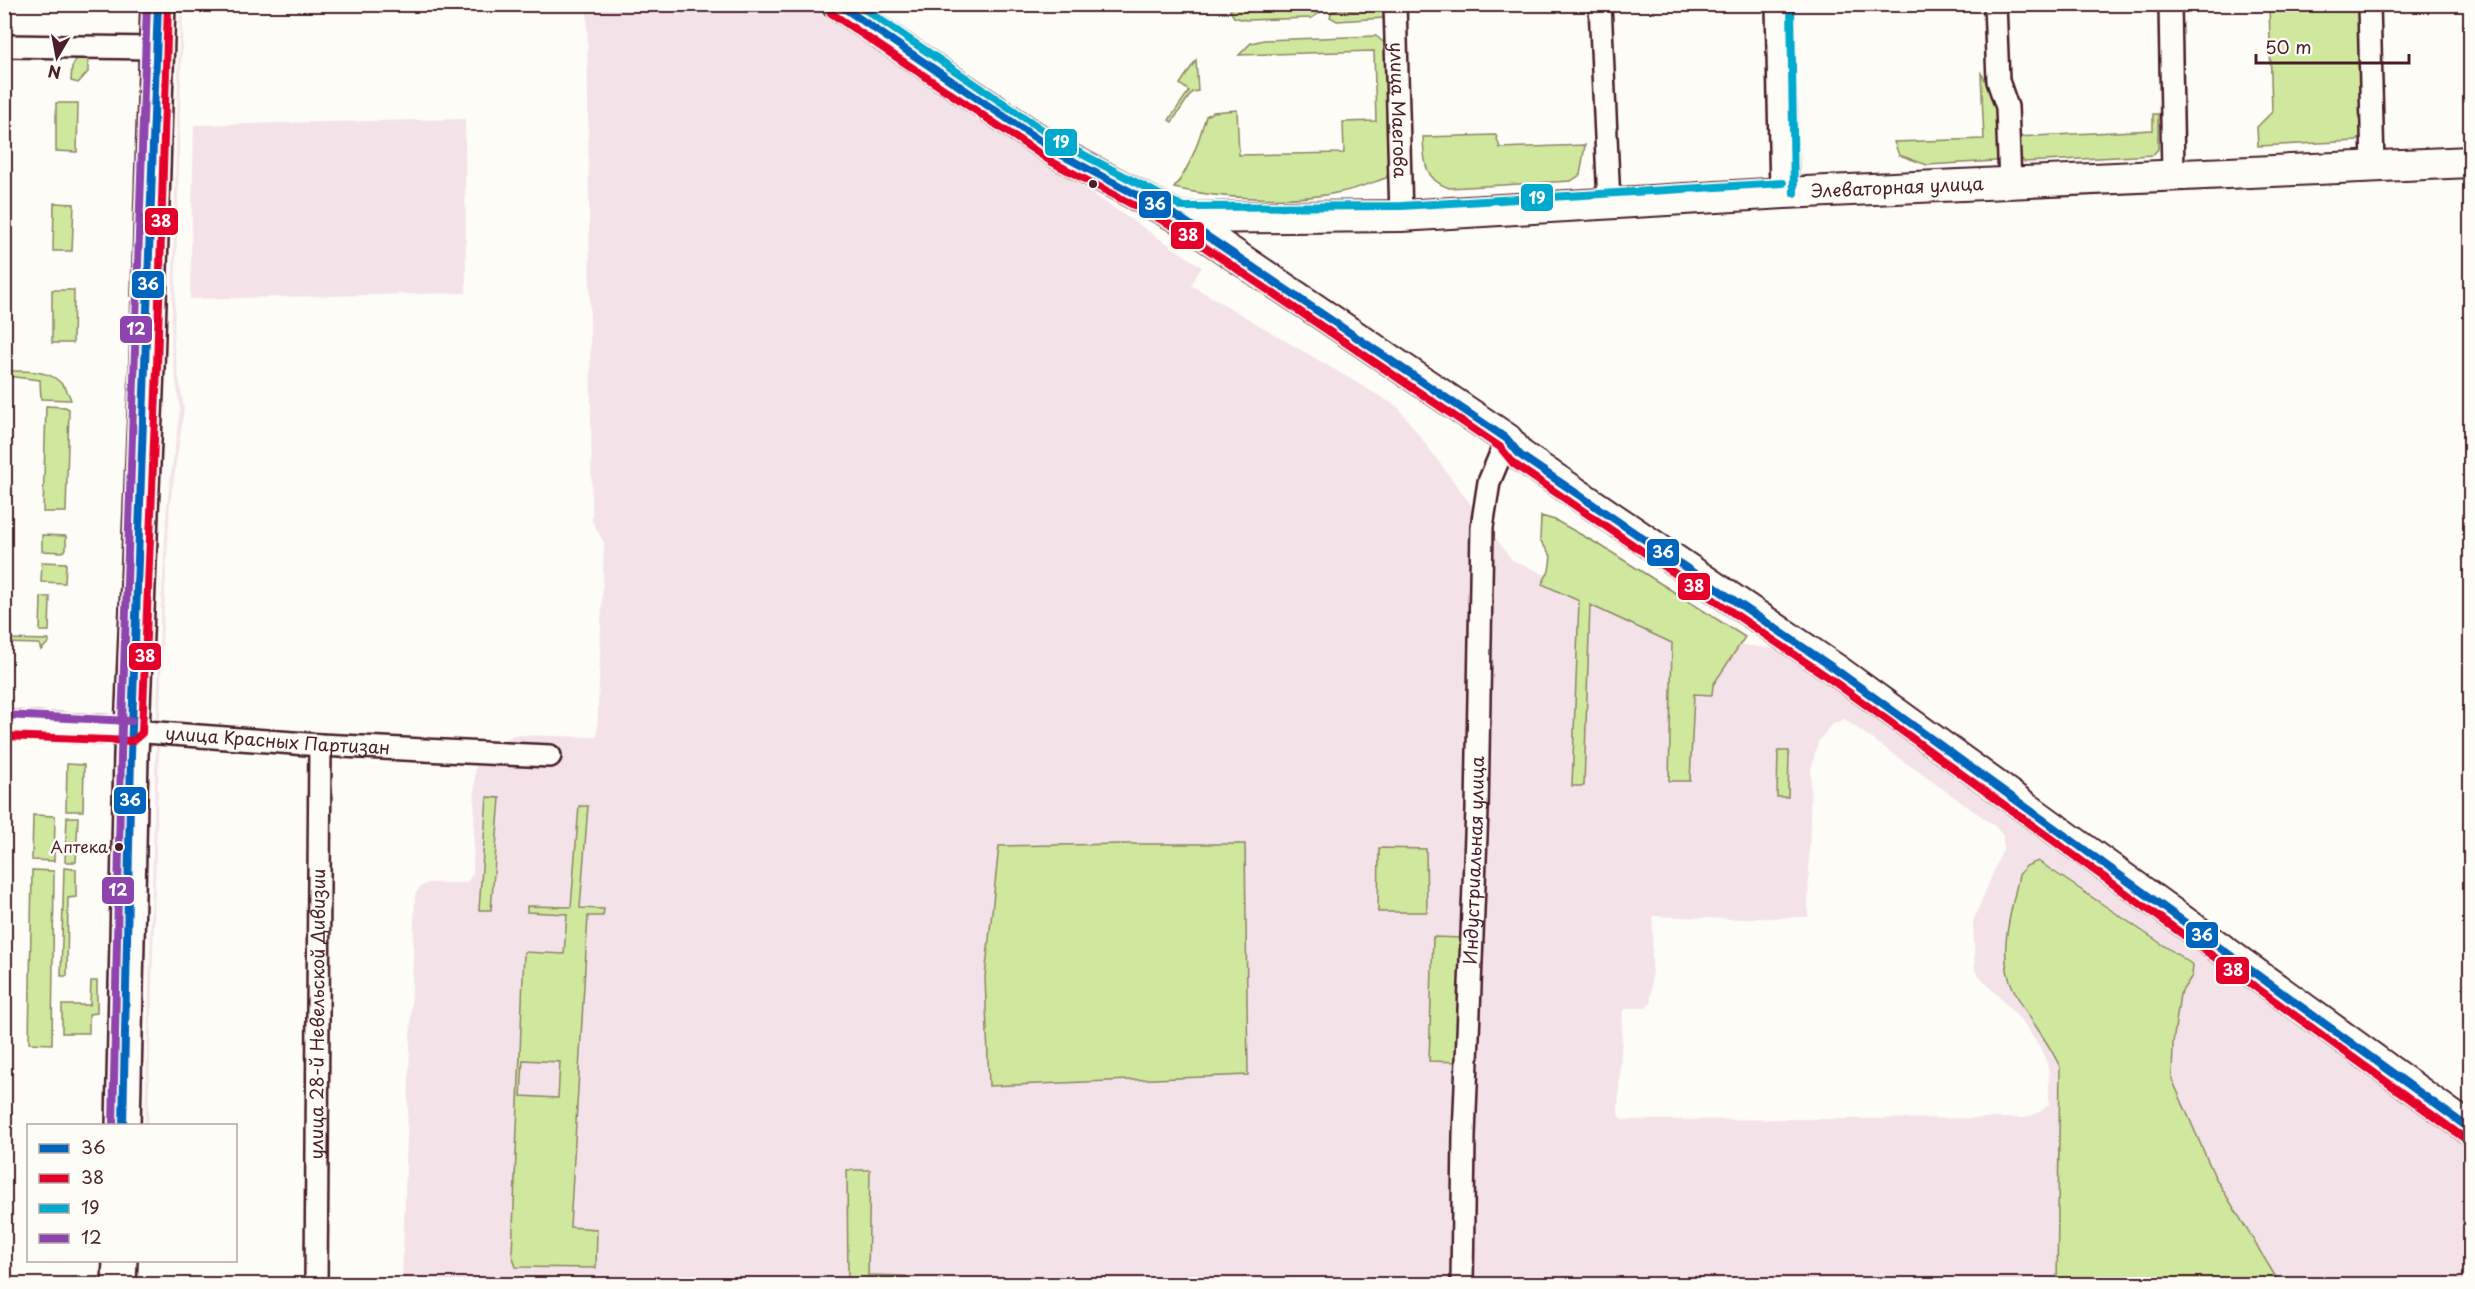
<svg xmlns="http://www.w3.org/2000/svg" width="2475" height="1289" font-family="'Playpen Sans',sans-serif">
<rect width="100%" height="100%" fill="#fdfcf7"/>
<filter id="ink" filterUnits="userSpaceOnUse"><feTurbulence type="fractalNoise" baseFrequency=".0167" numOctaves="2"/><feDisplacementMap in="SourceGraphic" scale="12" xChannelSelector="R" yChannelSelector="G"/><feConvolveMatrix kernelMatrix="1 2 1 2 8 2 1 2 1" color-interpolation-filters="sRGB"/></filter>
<g filter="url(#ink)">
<path fill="#f3e3e8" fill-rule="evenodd" d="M183 4 174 346 184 410 170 504 162 645 148 1125 145 1126 159 644 167 503 180 410 171 346 180 5Z
M587 5H811L1202 267 1191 285 1398 407 1512 560 1693 639 1786 650 2470 1144V1284H402L415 895 420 887 428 883H463L467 882 473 873 475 770 479 761 493 746 514 735 597 737 604 543 592 521ZM1844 719 1995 826 2003 836V849L1973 921 1975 971 2025 1025 2044 1054 2049 1071V1104L2040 1112 2024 1118 1623 1120 1618 1113 1623 1011 1628 1008H1646L1651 1003 1653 916 1731 919 1808 917 1811 770 1818 742 1831 725Z
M465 119 466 293 190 299 194 125Z"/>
<path fill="#cfe89e" stroke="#8c8464" stroke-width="1.5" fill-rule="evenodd" d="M1233 4 1319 5V13L1312 18 1245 20 1234 17 1230 11Z
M1369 5H1388L1384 18 1337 21 1330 17 1332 11 1367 9Z
M2269 5H2359L2361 136 2357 141 2258 146 2257 127 2272 112Z
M1376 36 1387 45 1392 164 1386 178C1371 183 1356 189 1341 192 1293 203 1221 199 1174 188 1191 166 1198 143 1206 116L1213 112 1237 110 1239 155 1344 153 1343 122 1376 121 1374 51 1239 55 1251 43 1264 40Z
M88 53V72L78 83 71 81 72 67 79 54Z
M1196 60 1198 91 1192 92 1172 122 1169 120 1189 91 1180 84Z
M1981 73C1994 93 2006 138 1996 161L1927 165 1899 155 1894 142 1984 139Z
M56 103H78L77 152 56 151Z
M2153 114H2158V149L2153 155 2024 162 2018 154 2017 137 2153 130Z
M1496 135 1500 148 1585 145 1580 175 1571 181 1449 188C1424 180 1424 161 1423 137Z
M54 203 74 204 72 251H53Z
M52 290H74L73 343H52Z
M5 371C33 371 60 368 71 400L41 399 40 380 6 376Z
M46 406 65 407 69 409 66 512H43Z
M1541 516 1555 520 1603 547 1745 637 1713 685 1712 695 1694 694 1690 781H1669L1672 643 1590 605 1584 786H1572L1579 601 1542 584 1549 571 1551 556 1540 540Z
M42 535 66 536V549L63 552 42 551Z
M42 562 66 563 65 583 41 582Z
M41 597H50L49 631H40Z
M5 639 49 640V642L41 650 39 644 5 643Z
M1778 751H1789L1788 797H1777Z
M67 764 84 765 83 811H66Z
M487 797 500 798 491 910H479Z
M579 806H588L580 908 604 909 603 916H588L570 1227 597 1229 596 1268 516 1267 512 1254 524 952 564 954 567 914 527 912V906L571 907ZM523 1060 560 1062 558 1098 521 1096Z
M33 815 55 816 54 861 32 860Z
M67 817H78L76 862H65Z
M1125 844H1245L1248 1075 989 1086 985 977 999 846Z
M1379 848 1426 849 1427 912H1378Z
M2038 861 2193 965 2192 976 2180 994 2173 1043 2172 1079 2215 1177 2280 1284H2057L2060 1067C2047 1038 2025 1015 2012 986 1997 953 2012 910 2019 875L2026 866Z
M64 868 76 869V897L68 898 67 976H61Z
M32 870 54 871 52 1044 29 1043Z
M1433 937 1463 938 1459 1062 1429 1061Z
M91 981H97V1013L89 1014V1033H62V1005H90Z
M847 1170H870L868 1275 906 1276V1284H848Z"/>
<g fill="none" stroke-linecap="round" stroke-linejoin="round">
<defs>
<g id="minor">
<path id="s1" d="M1395 4 1401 216"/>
<path d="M1600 4 1609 203"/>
<path d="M1995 4 1998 81 2007 107 2010 182"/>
<path d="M2170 4 2173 174"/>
<path d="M2369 4 2373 167"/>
<path d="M4 46 157 48"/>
<path id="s2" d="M132 731 320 745 550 756"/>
<path id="s3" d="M316 1284 320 745"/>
<path id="s4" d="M1462 1284 1464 1136 1477 810 1482 527 1489 482 1507 439"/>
</g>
<path id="tertiary" d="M1780 4 1784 193
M4 725 132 731"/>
<g id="secondary">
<path d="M837 4 1058 153 1180 218 1507 439 1520 455 1835 669 2470 1129"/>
<path id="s5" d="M1180 218 1401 216 1784 193 2470 162"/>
</g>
<path id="primary" d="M123 1126 131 755 147 368 158 4
M119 1284 120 1260"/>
</defs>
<use href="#minor" stroke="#4a1f2b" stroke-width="26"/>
<use href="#tertiary" stroke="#4a1f2b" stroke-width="32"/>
<use href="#secondary" stroke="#4a1f2b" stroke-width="34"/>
<use href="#primary" stroke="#4a1f2b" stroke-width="38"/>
<use href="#minor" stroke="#fdfcf7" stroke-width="21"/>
<use href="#tertiary" stroke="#fdfcf7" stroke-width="27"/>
<use href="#secondary" stroke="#fdfcf7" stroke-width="30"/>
<use href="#primary" stroke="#fdfcf7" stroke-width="33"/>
<defs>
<path id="bus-1" d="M838 4 1058 153 1180 218 1507 439 1520 455 1835 669 2470 1129
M123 1126 131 755 158 4"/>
<path id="bus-2" d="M831 13 1052 162 1175 227 1500 447 1514 464 1829 678 2464 1138
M4 736 133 741 142 733 157 368 168 4"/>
<path id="bus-3" d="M857 4 1063 144 1183 207 1401 206 1783 183
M1791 4 1794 193"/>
<path id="bus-4" d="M4 715 132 721
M113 1126 121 755 147 4"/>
</defs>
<use href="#bus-1" stroke="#fdfcf7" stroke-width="12"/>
<use href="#bus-2" stroke="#fdfcf7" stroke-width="12"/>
<use href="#bus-3" stroke="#fdfcf7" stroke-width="12"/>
<use href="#bus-4" stroke="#fdfcf7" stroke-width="12"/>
<use href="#bus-1" stroke="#0065bd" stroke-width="8"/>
<use href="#bus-2" stroke="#e4002b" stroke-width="8"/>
<use href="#bus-3" stroke="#00a9ce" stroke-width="8"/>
<use href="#bus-4" stroke="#8e44ad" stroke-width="8"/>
</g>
</g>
<g fill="#4a1f2b" stroke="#fdfcf7" stroke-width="2">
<circle cx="1093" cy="184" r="5"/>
<circle cx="119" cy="847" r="5"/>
</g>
<g text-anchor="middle" stroke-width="5" stroke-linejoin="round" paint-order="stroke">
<g font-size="16" fill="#4a1f2b" stroke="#fdfcf7" text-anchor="end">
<text x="108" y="853">Аптека</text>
</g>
<g font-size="18" fill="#4a1f2b" stroke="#fdfcf7">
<text dy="6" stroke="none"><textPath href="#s1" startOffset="106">улица Маегова</textPath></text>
<text dy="6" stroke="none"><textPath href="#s5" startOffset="718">Элеваторная улица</textPath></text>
<text dy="6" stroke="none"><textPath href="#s2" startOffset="146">улица Красных Партизан</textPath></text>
<text dy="6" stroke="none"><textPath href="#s4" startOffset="424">Индустриальная улица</textPath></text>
<text dy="6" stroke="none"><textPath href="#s3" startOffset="270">улица 28-й Невельской Дивизии</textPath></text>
</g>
</g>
<g stroke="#fdfcf7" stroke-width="2">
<rect x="1044" y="128" width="34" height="29" rx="6" fill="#00a9ce"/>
<rect x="1520" y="183" width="34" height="29" rx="6" fill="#00a9ce"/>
<rect x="1138" y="190" width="34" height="29" rx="6" fill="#0065bd"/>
<rect x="144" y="207" width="35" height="29" rx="6" fill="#e4002b"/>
<rect x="1170" y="221" width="35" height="29" rx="6" fill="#e4002b"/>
<rect x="131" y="270" width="34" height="29" rx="6" fill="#0065bd"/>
<rect x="119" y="315" width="34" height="29" rx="6" fill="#8e44ad"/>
<rect x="1646" y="538" width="34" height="29" rx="6" fill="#0065bd"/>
<rect x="1677" y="572" width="34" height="29" rx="6" fill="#e4002b"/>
<rect x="128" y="642" width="34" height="29" rx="6" fill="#e4002b"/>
<rect x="113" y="786" width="34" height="29" rx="6" fill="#0065bd"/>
<rect x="101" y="876" width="34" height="29" rx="6" fill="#8e44ad"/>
<rect x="2185" y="921" width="34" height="28" rx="6" fill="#0065bd"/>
<rect x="2215" y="956" width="35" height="29" rx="6" fill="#e4002b"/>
</g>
<g font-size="16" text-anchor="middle" font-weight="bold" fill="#fff">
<text x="1061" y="148">19</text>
<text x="1537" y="204">19</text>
<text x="1155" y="210">36</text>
<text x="161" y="227">38</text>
<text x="1188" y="241">38</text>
<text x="148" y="290">36</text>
<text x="136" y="335">12</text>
<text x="1663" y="558">36</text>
<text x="1694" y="592">38</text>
<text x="145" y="662">38</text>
<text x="130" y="806">36</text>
<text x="118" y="896">12</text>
<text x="2202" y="941">36</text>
<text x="2233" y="976">38</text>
</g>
<rect width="2475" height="1289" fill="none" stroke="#fdfcf7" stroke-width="24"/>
<rect x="12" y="12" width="2451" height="1265" fill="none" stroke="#4a1f2b" stroke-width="2" filter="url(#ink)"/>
<rect x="27" y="1124" width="210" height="138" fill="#fdfcf7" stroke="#b5a4a5" stroke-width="1.5"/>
<rect x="39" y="1144" width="30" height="9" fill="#0065bd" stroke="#b5a4a5" stroke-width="1.5"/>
<text x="81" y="1154" font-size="18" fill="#4a1f2b">36</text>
<rect x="39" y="1174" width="30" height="9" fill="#e4002b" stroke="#b5a4a5" stroke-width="1.5"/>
<text x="81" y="1184" font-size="18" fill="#4a1f2b">38</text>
<rect x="39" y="1204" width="30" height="9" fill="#00a9ce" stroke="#b5a4a5" stroke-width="1.5"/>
<text x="81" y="1214" font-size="18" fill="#4a1f2b">19</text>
<rect x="39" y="1234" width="30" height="9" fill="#8e44ad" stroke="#b5a4a5" stroke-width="1.5"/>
<text x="81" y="1244" font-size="18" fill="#4a1f2b">12</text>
<g transform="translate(57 57) rotate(190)" stroke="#fdfcf7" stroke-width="4.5" paint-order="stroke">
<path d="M0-4.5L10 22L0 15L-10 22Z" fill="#4a1f2b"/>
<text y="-9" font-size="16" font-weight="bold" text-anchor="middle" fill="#4a1f2b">N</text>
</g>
<path d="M2256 54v9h153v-9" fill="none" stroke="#4a1f2b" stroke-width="3"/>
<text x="2265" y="54" font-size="18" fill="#4a1f2b" stroke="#fdfcf7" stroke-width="4.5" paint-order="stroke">50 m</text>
</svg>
